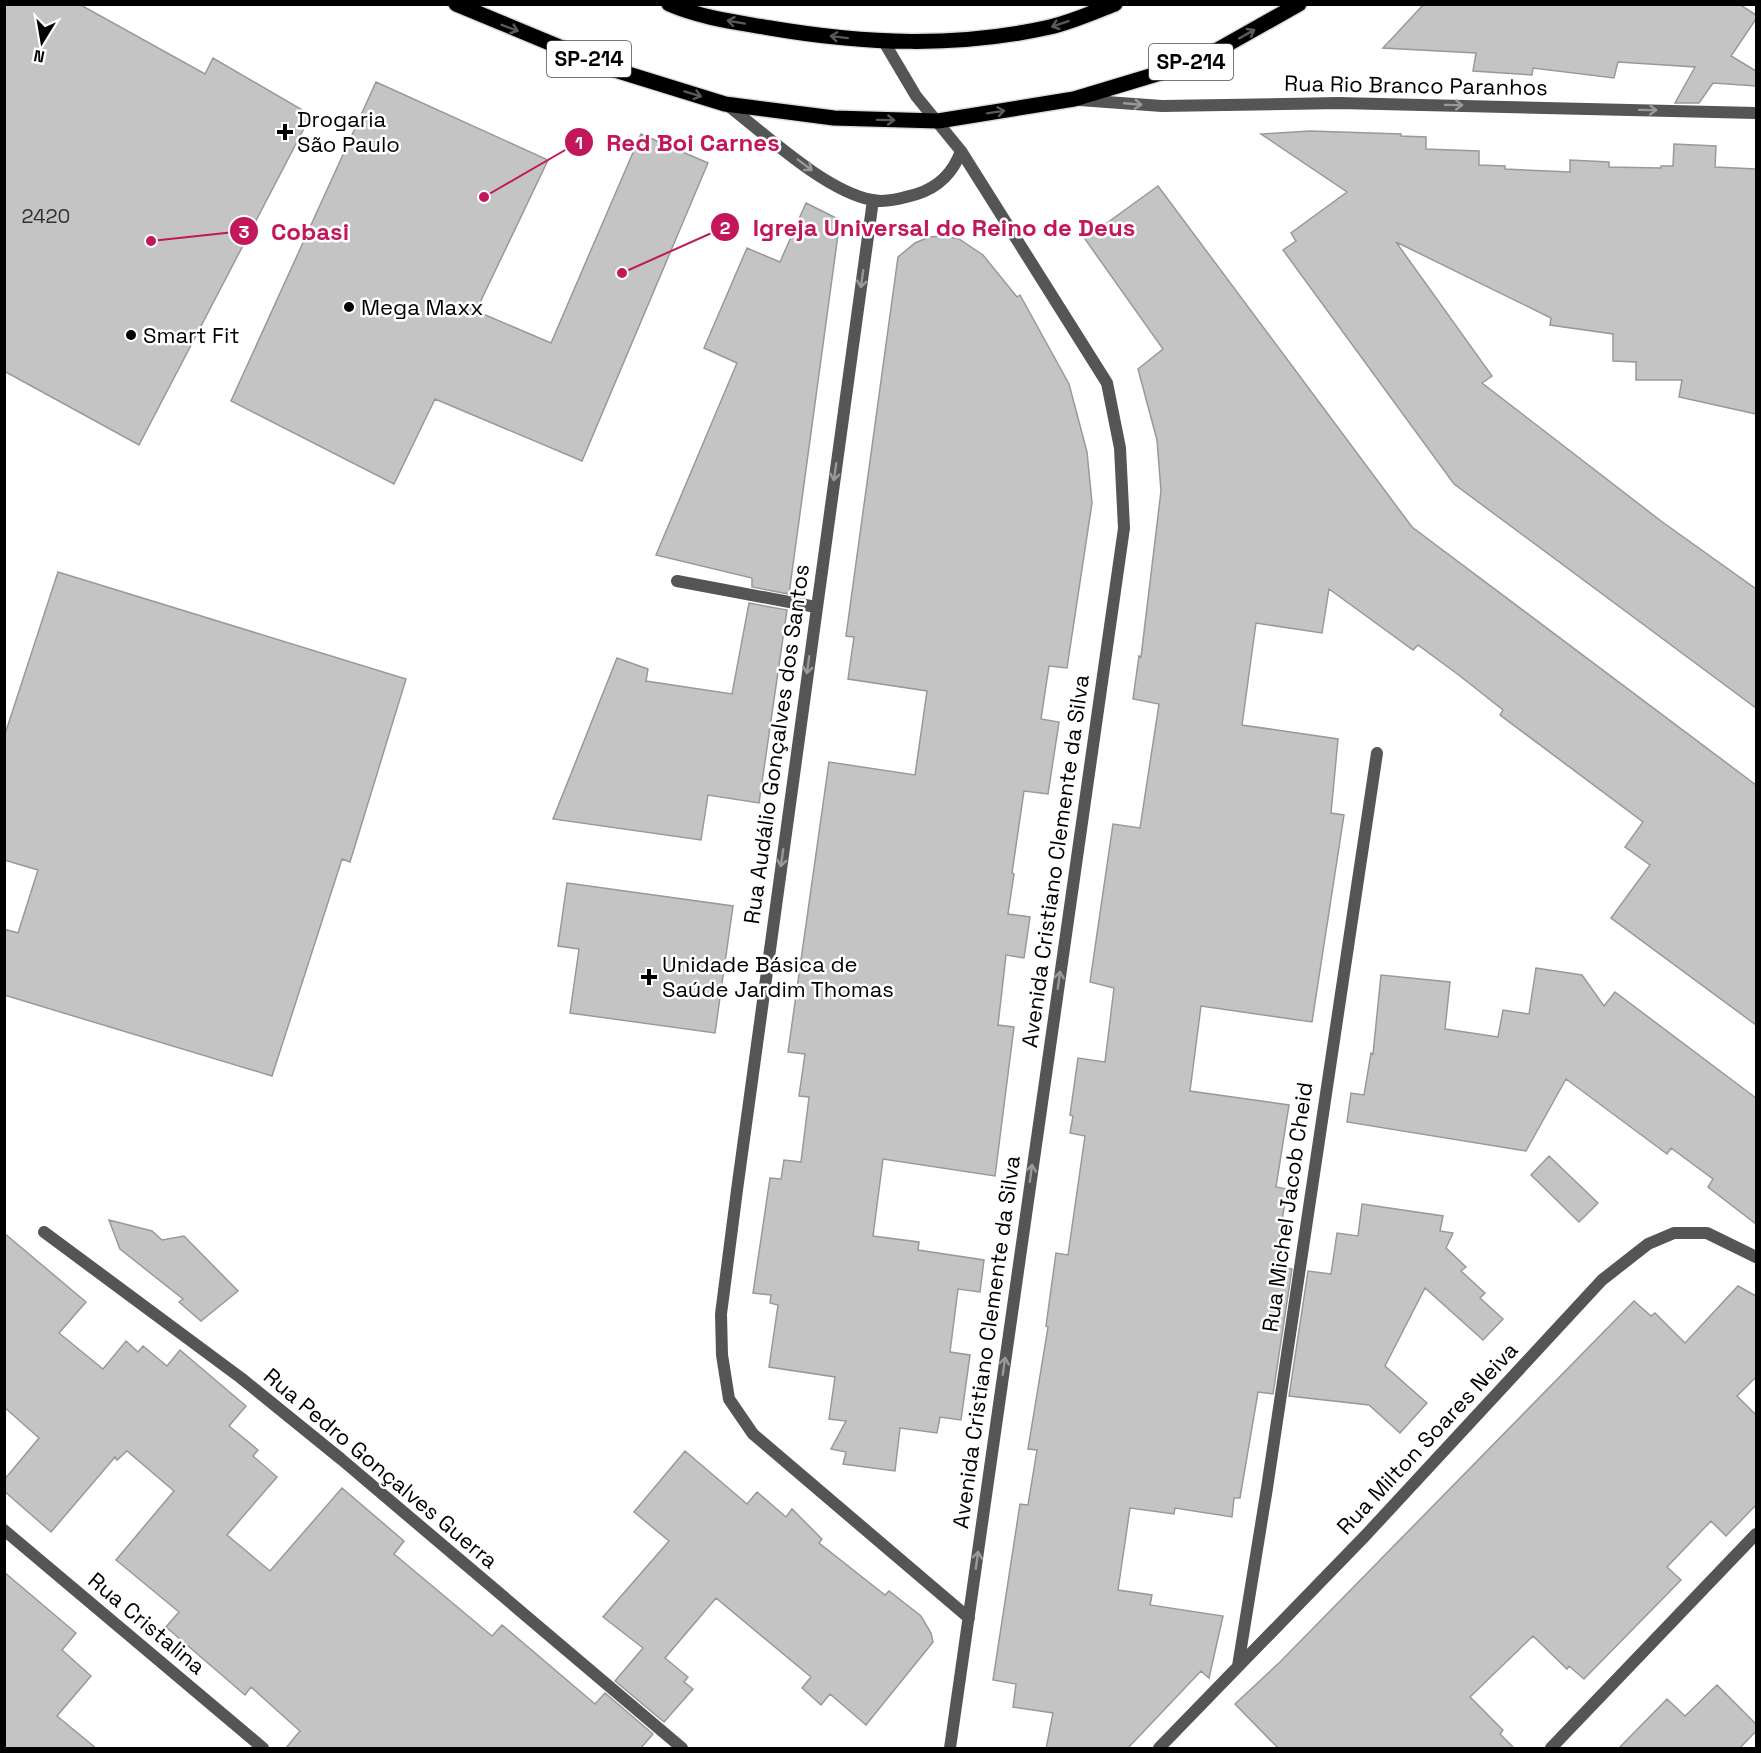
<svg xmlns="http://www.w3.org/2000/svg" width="1761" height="1753" font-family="'Space Grotesk',sans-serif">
<rect width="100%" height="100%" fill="#fff"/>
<path fill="#c4c4c4" stroke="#999" stroke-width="1.5" d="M4 4H79L205 74 213 58 311 115 139 445 4 371Z
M1424 4H1739L1756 15V19L1731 56 1756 71V86L1713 83 1699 103H1675L1695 67 1618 62 1614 78 1533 68 1532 75 1473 71 1476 53 1383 48Z
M376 82 548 160 476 311 551 343 641 134 708 163 582 461 435 399 394 484 231 401Z
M1310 131 1401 134V136L1426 137V149L1479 151V165L1505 166V169L1570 172V160L1609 162V167L1661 168V166H1673L1674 144 1716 146 1715 167 1756 169V414L1679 397 1682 380H1636V362L1613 361V334L1550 325 1551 318 1396 242 1492 376 1482 383 1661 521 1756 589V708L1454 484 1283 250 1296 241 1291 233 1347 192 1261 134Z
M1158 186 1412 527 1756 785V1025L1611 918 1650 865 1625 847 1643 822 1500 715 1503 710 1460 676 1418 645 1413 650 1329 589 1322 633 1256 623 1242 725 1338 739 1331 813 1344 815 1312 1022 1201 1006 1190 1091 1289 1105 1276 1187 1287 1189 1275 1266 1292 1269 1273 1394 1258 1392 1240 1498H1234L1232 1517 1175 1508 1174 1514 1130 1508 1118 1590 1152 1595 1150 1605 1223 1616 1209 1678 1201 1671 1127 1749H1046L1053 1713 1013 1707 1016 1684 993 1680 1020 1504 1028 1505 1037 1450 1028 1449 1048 1327 1046 1326 1056 1253 1068 1255 1085 1136 1070 1133 1073 1116 1070 1115 1078 1058 1105 1062 1114 988 1090 982 1113 824 1140 828 1159 704 1133 699 1139 656 1141 657 1161 491 1157 440 1138 369 1163 349 1085 239Z
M806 203 840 220 789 594 752 587V578L656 555 737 363 704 348 747 248 780 262Z
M945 236 959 239 983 255 1017 297 1020 295 1069 384 1087 452 1092 503 1067 668 1049 666 1041 719 1059 722 1048 794 1024 791 1012 873 1014 874 1008 914 1030 917 1024 958 1006 955 998 1025 1014 1027 995 1176 883 1159 873 1236 919 1242 918 1250 984 1260 980 1292 958 1289 950 1352 970 1355 961 1420 940 1417 937 1433 900 1428 895 1471 843 1464 846 1452 831 1449 846 1421 829 1419 835 1377 769 1367 778 1305 770 1303 771 1295 753 1293 770 1178 781 1179 784 1160 801 1162 809 1097 799 1096 805 1054 788 1052 829 762 915 775 927 691 848 679 854 637 846 636 898 257 915 243 929 237Z
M58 572 406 679 350 862 342 859 272 1076 4 995V929L18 933 38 870 4 860V737Z
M749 603 787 610 759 803 708 795 701 840 553 819 617 658 648 669 646 681 732 694Z
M567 883 733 906 715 1033 570 1013 579 949 558 946Z
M1536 968 1582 975 1604 1006 1615 992 1756 1098V1224L1708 1187 1713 1179 1671 1148 1667 1154 1566 1079 1526 1151 1347 1122 1351 1093 1364 1095 1371 1053 1373 1054 1381 975 1450 982 1445 1029 1498 1037 1503 1010 1529 1014Z
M1549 1156 1598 1203 1579 1222 1531 1175Z
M1362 1204 1443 1216 1440 1231 1453 1233 1446 1248 1466 1267 1461 1271 1485 1293 1480 1298 1503 1319 1483 1340 1425 1288 1385 1366 1427 1403 1400 1433 1369 1405 1289 1396 1308 1271 1331 1274 1337 1233 1358 1236Z
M109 1220 152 1231 162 1240 184 1236 238 1291 201 1321 179 1302 183 1299 120 1249Z
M4 1233 86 1302 59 1333 103 1369 126 1341 138 1352 143 1346 167 1366 180 1350 246 1406 229 1426 258 1450 253 1456 277 1477 227 1535 270 1571 342 1488 404 1541 394 1554 492 1636 502 1625 595 1704 605 1693 653 1734 640 1749H285L300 1731 251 1687 245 1695 166 1627 179 1612 116 1560 174 1491 127 1451 117 1460 115 1457 51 1532 4 1491V1480L39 1438 4 1407Z
M1738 1286 1756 1296V1377L1737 1396 1756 1415V1505L1726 1536 1711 1521 1667 1567 1681 1580 1584 1679 1569 1666 1567 1669 1533 1636 1470 1697 1503 1730 1500 1734 1515 1749H1279L1235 1704 1280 1662 1634 1301 1651 1316 1655 1313 1685 1343Z
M685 1451 747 1504 757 1492 786 1517 792 1509 822 1539 819 1543 885 1595 889 1591 921 1616 931 1633 933 1642 866 1725 830 1694 821 1705 802 1688 811 1677 716 1598 665 1658 688 1677 684 1682 693 1689 664 1722 615 1681 643 1648 603 1617 669 1541 634 1512Z
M4 1572 76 1633 62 1650 91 1676 57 1716 97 1749H4Z
M1717 1685 1756 1724V1731L1739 1749H1618L1667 1699 1685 1716Z"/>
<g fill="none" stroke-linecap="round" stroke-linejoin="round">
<defs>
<path id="primary" d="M456 4 615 70 725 104 834 118 938 121 1074 99 1167 71 1212 53 1299 4
M669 4C701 18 736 22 770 28 864 44 957 48 1050 27 1072 22 1094 12 1115 4"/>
</defs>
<use href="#primary" stroke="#dbdbdb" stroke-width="18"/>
<path stroke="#555" stroke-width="12" d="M884 42 916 96 961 151 1107 383 1120 448 1124 528 950 1748
M726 104C765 134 825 191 872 200 886 203 903 198 917 194 939 187 953 173 961 151
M873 200 737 1190 721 1314 722 1355 729 1399 753 1434 969 1618
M677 581 816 607
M44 1232 241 1378 341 1459 682 1748
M4 1530 263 1748
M1238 1666 1267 1488 1377 753
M1159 1748 1365 1536 1602 1280 1648 1244 1674 1233H1707L1756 1257
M1551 1748 1756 1534"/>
<path stroke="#555" stroke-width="12" d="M1079 100 1162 106 1339 103 1756 113"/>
<use href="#primary" stroke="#000" stroke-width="15"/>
</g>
<defs><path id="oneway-shaft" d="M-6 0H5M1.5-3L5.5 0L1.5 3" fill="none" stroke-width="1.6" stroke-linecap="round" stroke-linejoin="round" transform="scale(1.5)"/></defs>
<g stroke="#595959">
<use href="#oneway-shaft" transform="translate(736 22) rotate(-170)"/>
<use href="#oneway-shaft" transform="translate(1060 24) rotate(161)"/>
<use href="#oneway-shaft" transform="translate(510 28) rotate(21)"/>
<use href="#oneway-shaft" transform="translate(1247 34) rotate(-29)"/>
<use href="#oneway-shaft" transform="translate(839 37) rotate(-173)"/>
<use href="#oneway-shaft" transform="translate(693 94) rotate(17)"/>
<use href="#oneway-shaft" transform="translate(996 112) rotate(-9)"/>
<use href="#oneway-shaft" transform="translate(886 120) rotate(1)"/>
</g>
<g stroke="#999">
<use href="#oneway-shaft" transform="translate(1133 104) rotate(5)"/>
<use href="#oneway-shaft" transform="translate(1454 105) rotate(1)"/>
<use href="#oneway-shaft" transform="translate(1648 110) rotate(1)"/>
<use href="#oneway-shaft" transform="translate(805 165) rotate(37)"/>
<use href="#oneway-shaft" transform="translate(862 279) rotate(98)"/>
<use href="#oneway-shaft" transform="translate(835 472) rotate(98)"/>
<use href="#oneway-shaft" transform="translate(808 665) rotate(98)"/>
<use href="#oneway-shaft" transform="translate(782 858) rotate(98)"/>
<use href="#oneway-shaft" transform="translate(1059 980) rotate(-82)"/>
<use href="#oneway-shaft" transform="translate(1031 1173) rotate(-82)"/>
<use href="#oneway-shaft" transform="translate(1004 1366) rotate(-82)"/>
<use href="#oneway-shaft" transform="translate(977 1560) rotate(-82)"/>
</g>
<g fill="#000" stroke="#fff" stroke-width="2">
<path d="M282 123h6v6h6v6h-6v6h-6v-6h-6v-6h6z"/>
<circle cx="349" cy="307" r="6"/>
<circle cx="131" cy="335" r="6"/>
<path d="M646 968h6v6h6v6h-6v6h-6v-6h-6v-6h6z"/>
</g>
<g text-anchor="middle" stroke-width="5" stroke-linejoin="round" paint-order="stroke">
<g font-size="20" fill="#313131">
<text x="46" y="223">2420</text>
</g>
<g fill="#fff" stroke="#4c4c4c" stroke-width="1.5">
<rect x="547" y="41" width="84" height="36" rx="4.5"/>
<rect x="1149" y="44" width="84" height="36" rx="4.5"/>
</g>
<g font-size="21" font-weight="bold" fill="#000">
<text x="589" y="66">SP-214</text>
<text x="1191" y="69">SP-214</text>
</g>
<g font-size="22" fill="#000" stroke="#fff">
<text transform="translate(1416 85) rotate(1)" y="8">Rua Rio Branco Paranhos</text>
<text transform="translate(776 744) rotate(-82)" y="8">Rua Audálio Gonçalves dos Santos</text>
<text transform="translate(1055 861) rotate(-82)" y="8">Avenida Cristiano Clemente da Silva</text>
<text transform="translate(1287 1207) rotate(-82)" y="8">Rua Michel Jacob Cheid</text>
<text transform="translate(986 1342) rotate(-82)" y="8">Avenida Cristiano Clemente da Silva</text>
<text transform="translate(1427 1438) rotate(-47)" y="8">Rua Milton Soares Neiva</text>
<text transform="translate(381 1468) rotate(40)" y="8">Rua Pedro Gonçalves Guerra</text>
<text transform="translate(147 1623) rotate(40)" y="8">Rua Cristalina</text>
</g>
<g font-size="22" fill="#000" stroke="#fff" text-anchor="start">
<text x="297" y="127">Drogaria<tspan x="297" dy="25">São Paulo</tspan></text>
<text x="361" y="315">Mega Maxx</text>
<text x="143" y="343">Smart Fit</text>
<text x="662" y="972">Unidade Básica de<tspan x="662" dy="25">Saúde Jardim Thomas</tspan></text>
</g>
</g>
<path fill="none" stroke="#c2185b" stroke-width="2" d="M484 197L579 142M622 273L725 227M151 241L244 231"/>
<g fill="#c2185b" stroke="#fff" stroke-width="2">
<circle cx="484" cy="197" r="6"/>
<circle cx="622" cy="273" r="6"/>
<circle cx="151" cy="241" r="6"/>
<circle cx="579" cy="142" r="15"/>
<circle cx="725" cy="227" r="15"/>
<circle cx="244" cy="231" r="15"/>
</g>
<g font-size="18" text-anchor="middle" font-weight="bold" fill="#fff">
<text x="579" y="149">1</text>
<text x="725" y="234">2</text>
<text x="244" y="238">3</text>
</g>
<g font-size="24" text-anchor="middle" font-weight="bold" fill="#c2185b" stroke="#fff" stroke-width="5" stroke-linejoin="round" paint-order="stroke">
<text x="693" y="151">Red Boi Carnes</text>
<text x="944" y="236">Igreja Universal do Reino de Deus</text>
<text x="310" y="240">Cobasi</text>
</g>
<rect width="1761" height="1753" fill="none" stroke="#000000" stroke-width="12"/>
<g transform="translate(42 42) rotate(191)" stroke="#ffffff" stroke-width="4.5" paint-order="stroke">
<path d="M0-4.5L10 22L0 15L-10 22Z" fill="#000000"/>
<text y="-9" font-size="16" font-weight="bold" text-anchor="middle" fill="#000000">N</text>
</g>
</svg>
